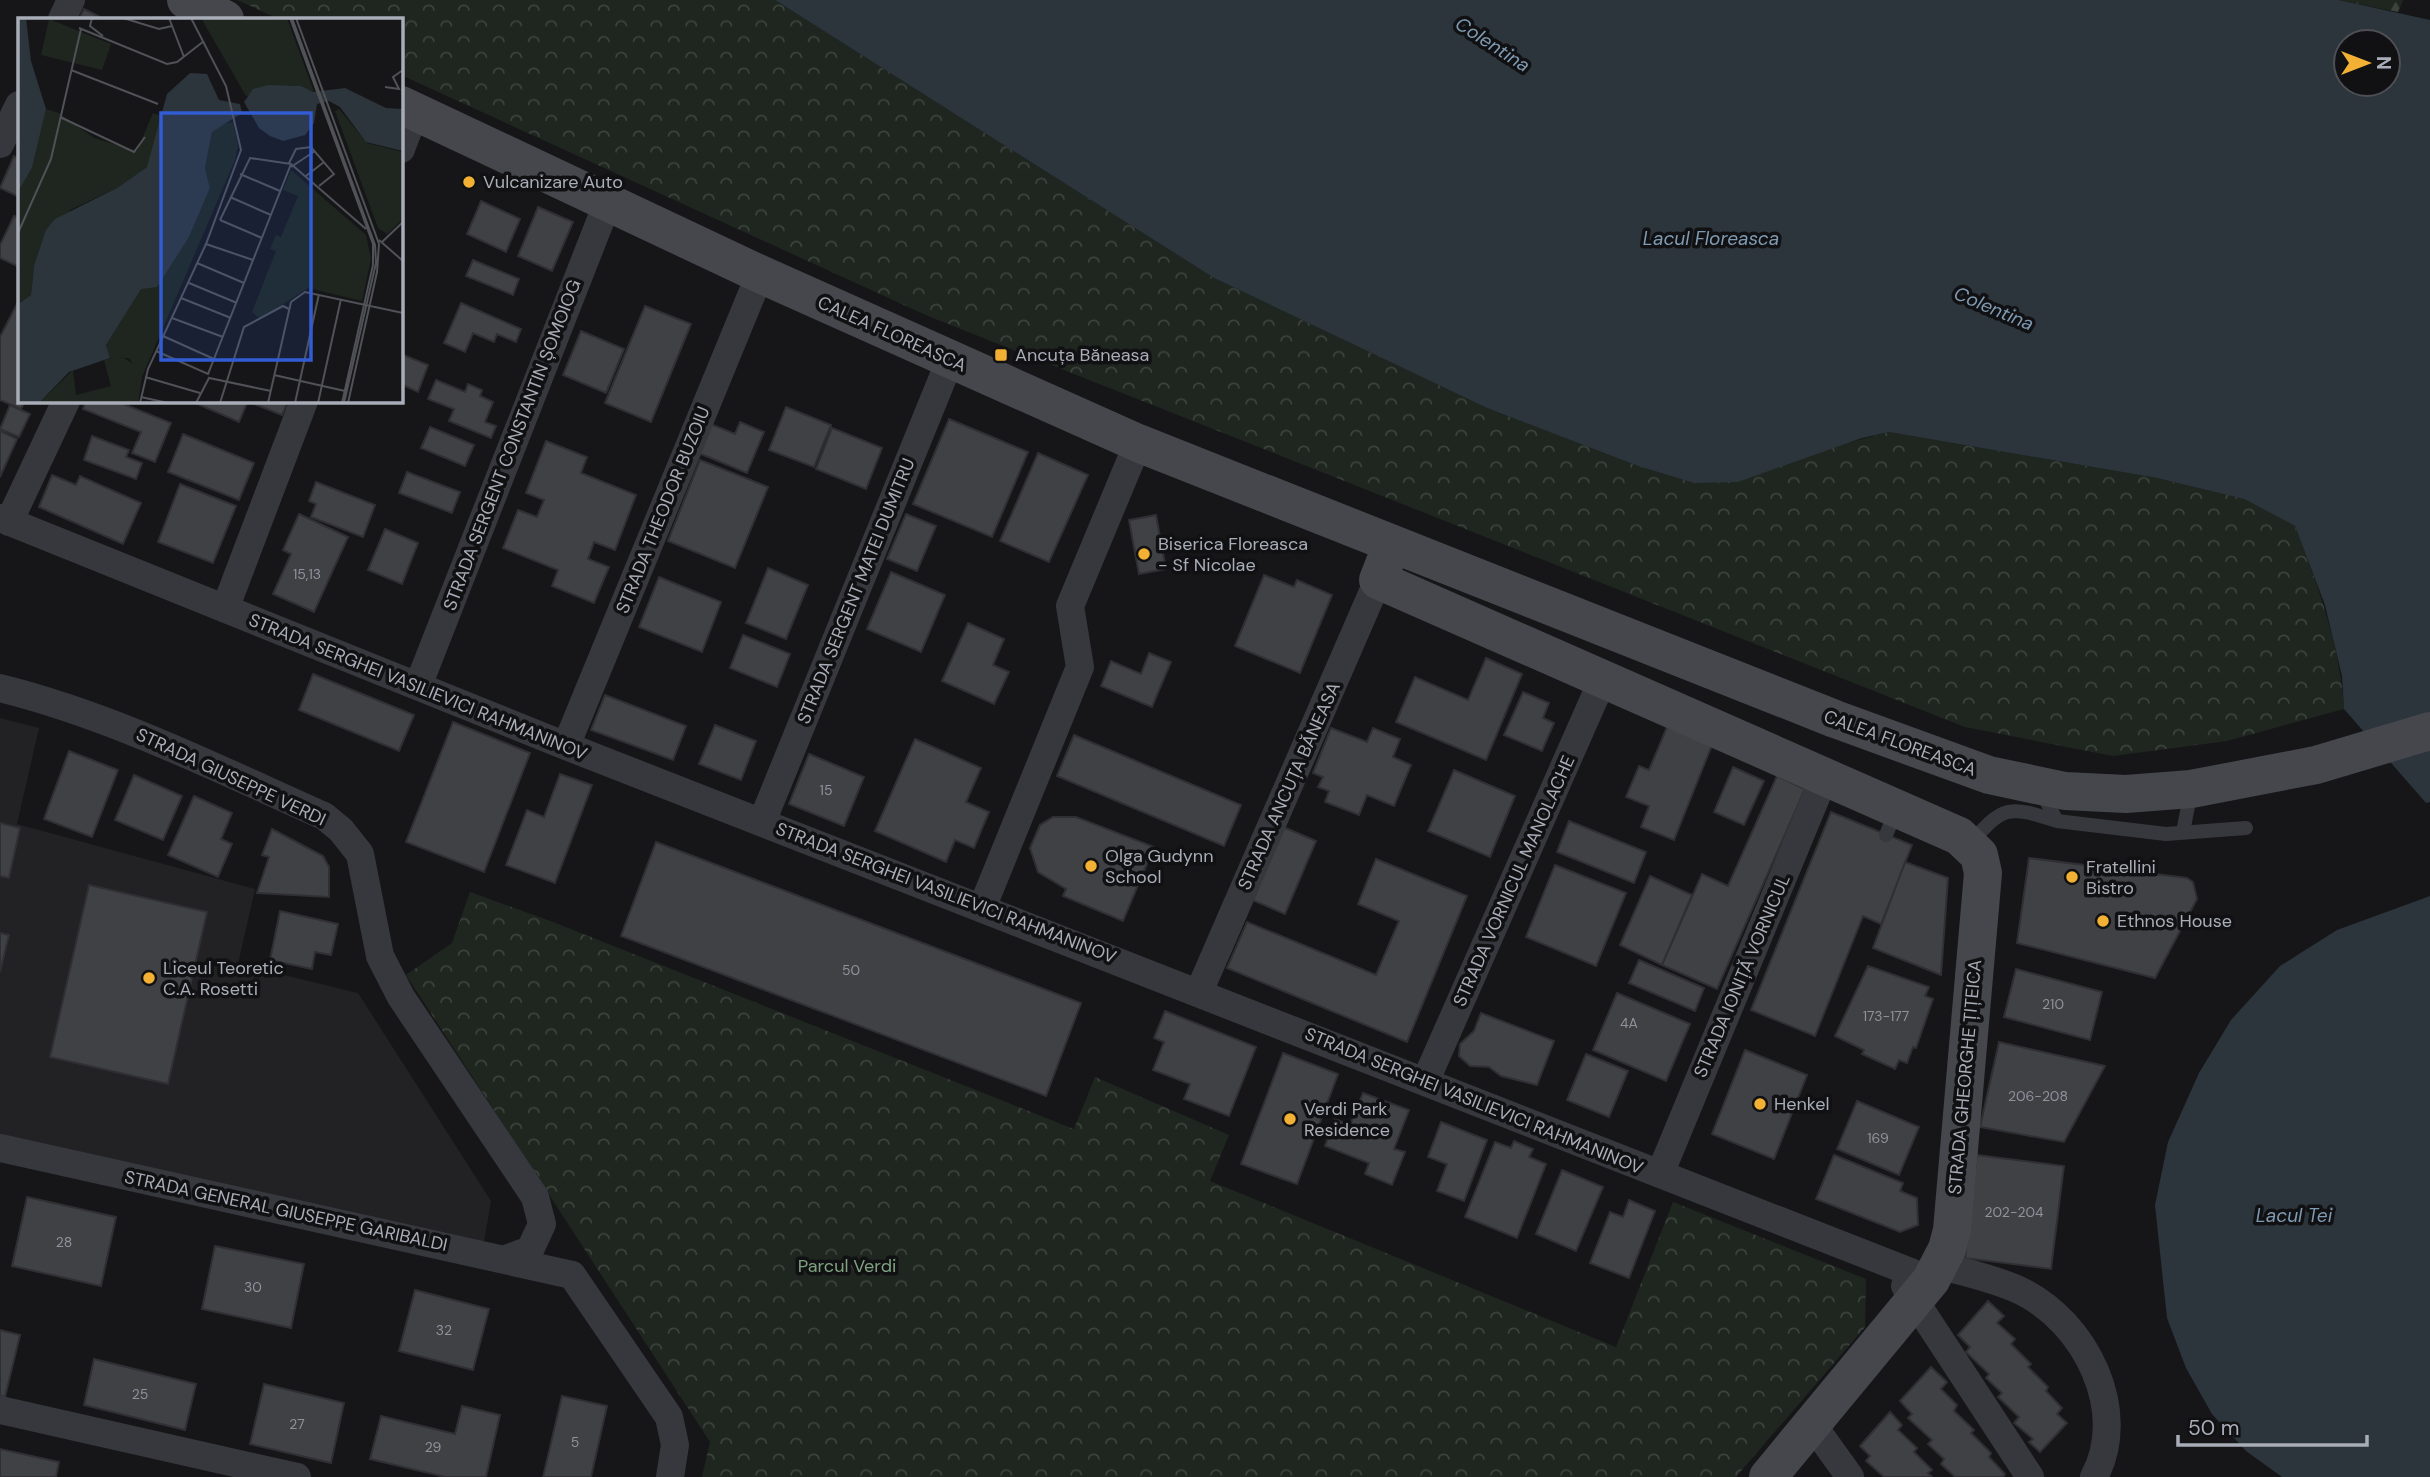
<svg xmlns="http://www.w3.org/2000/svg" width="2430" height="1477" font-family="'DM Sans',sans-serif">
<defs>
<pattern id="forest-firs" width="22" height="20" patternUnits="userSpaceOnUse" patternTransform="scale(1.75)"><rect width="22" height="20" fill="#1e261f"/><path d="M5 1l3.5 6h-7zM16 11l3.5 6h-7z" fill="#3c433d"/></pattern>
<pattern id="park-crowns" width="20" height="18" patternUnits="userSpaceOnUse" patternTransform="scale(1.75)"><rect width="20" height="18" fill="#1e261f"/><path d="M2 6a3 3 0 1 1 6 0M12 15a3 3 0 1 1 6 0" fill="none" stroke="#3c433d"/></pattern>
</defs>
<rect width="100%" height="100%" fill="#161618"/>
<path fill="#222225" d="M0 718 39 728 17 824 255 889 238 964 358 993 491 1201 482 1254 0 1149Z"/>
<path fill="url(#forest-firs)" d="M2339 0H2403L2398 12Z"/>
<path fill="url(#park-crowns)" d="M237 0H775L1214 278 1487 408 1638 466 1694 483 1889 432 2157 478 2244 499 2295 526C2318 586 2340 644 2344 709L2227 741 2113 756 1965 727 928 316 401 75V19H279Z
M470 892 553 922 1074 1129 1095 1077 1229 1135 1210 1181 1616 1347 1673 1202 1866 1279 1865 1327 1736 1477H702L710 1442 406 975 452 943Z"/>
<path fill="#2c353c" fill-rule="evenodd" d="M775 0H2339L2430 20V802L2426 803 2344 709 2342 676 2325 605 2295 526 2244 499 2157 478 1889 432 1862 438 1738 482 1694 483 1638 466 1487 408 1214 278ZM2346 42H2388V84H2346Z
M2430 896V1477H2282L2246 1451 2212 1414 2186 1368 2167 1318 2155 1205 2168 1142 2199 1073 2231 1020 2280 966 2337 930Z"/>
<path fill="#404145" stroke="#303034" stroke-width="2" d="M84 9 104 19H79Z
M14 156 19 159V197L0 188Z
M481 201 520 219 506 252 467 234Z
M538 207 573 222 552 271 518 256Z
M14 216 19 218V267L0 258V245Z
M473 260 519 279 513 295 466 276Z
M18 302 19 401H25L21 409 0 400V337Z
M461 303 521 329 516 342 497 334 494 342 473 333 465 352 444 343Z
M645 306 691 324 651 422 605 403Z
M581 331 624 349 606 393 563 375Z
M401 354 428 365 418 392 401 384Z
M436 380 465 392 468 384 482 390 480 396 493 402 485 422 496 426 491 438 449 421 454 409 428 399Z
M86 401H116L171 423 155 462 132 453 141 432 83 409Z
M191 401H241L247 403 239 422Z
M247 401H288L282 415Z
M10 405 30 414 19 437 0 429Z
M786 407 831 425 814 467 769 450Z
M949 419 1028 452 992 537 913 504Z
M740 422 764 432 747 473 696 452 708 423 735 434Z
M430 427 474 445 465 466 421 448Z
M832 428 882 448 866 489 816 469Z
M0 431 17 439 0 477Z
M183 434 254 463 239 500 168 472Z
M92 436 129 450 126 457 142 463 136 479 84 460Z
M546 441 587 457 581 473 636 495 615 550 594 542 588 559 609 567 594 603 552 586 558 570 503 548 518 510 537 517 544 500 526 493Z
M1038 453 1088 475 1049 562 1000 541Z
M700 460 768 487 735 568 668 541Z
M407 472 460 492 452 513 399 493Z
M52 475 76 485 80 476 141 503 123 544 39 507Z
M316 482 375 505 363 537 311 517 316 504 309 501Z
M180 484 236 506 213 563 158 542Z
M299 514 348 537 314 612 273 594 291 554 283 550Z
M906 514 936 526 917 571 887 559Z
M1156 515 1166 569 1139 574 1129 520Z
M385 529 418 543 402 584 368 570Z
M768 568 808 585 786 639 746 623Z
M891 572 945 595 921 652 867 629Z
M1264 575 1294 587 1297 580 1332 595 1300 673 1235 646Z
M659 577 721 602 702 652 639 627Z
M968 623 1004 639 993 665 1009 672 994 704 942 681Z
M743 635 790 654 777 687 730 668Z
M1149 653 1171 662 1152 707 1101 686 1111 661 1141 674Z
M1486 658 1522 674 1486 760 1396 722 1415 677 1468 700Z
M313 674 414 715 399 751 299 710Z
M1523 692 1549 703 1543 718 1554 723 1542 751 1504 735Z
M605 695 686 726 673 760 591 730Z
M453 722 530 753 484 872 406 842Z
M715 725 756 741 741 780 699 764Z
M1667 727 1712 745 1674 840 1641 827 1649 806 1626 797 1639 766 1649 770Z
M1331 728 1367 742 1373 728 1400 739 1393 757 1411 765 1394 806 1367 795 1359 815 1325 802 1329 791 1318 787 1323 777 1313 773Z
M1074 735 1241 805 1224 846 1057 776Z
M915 739 981 768 966 802 989 812 974 848 955 840 946 862 875 831Z
M69 751 118 770 92 837 44 819Z
M809 754 864 777 844 826 789 804Z
M1733 767 1764 781 1744 825 1714 812Z
M1454 770 1515 796 1490 857 1428 831Z
M560 774 592 785 555 883 506 865 527 810 544 817Z
M134 775 182 796 163 840 115 820Z
M1777 776 1805 789 1717 989 1662 965 1702 874 1728 886Z
M194 796 232 813 221 839 232 844 218 877 168 855Z
M1831 812 1912 845 1881 924 1863 916 1815 1036 1751 1010Z
M1053 817H1076L1154 847 1123 921 1063 896 1066 889 1038 872 1030 848 1040 825Z
M1569 821 1646 852 1634 883 1557 852Z
M0 823 20 828 9 878 0 876Z
M1281 826 1316 841 1285 914 1250 899Z
M272 829 323 856 329 867V897L257 893 269 857 262 855Z
M656 842 1081 1003 1046 1096 621 936Z
M2029 858 2187 878 2193 882 2197 899 2155 978 2017 943Z
M1376 859 1467 896 1407 1042 1227 968 1247 922 1376 975 1399 921 1358 904Z
M1905 862 1948 878 1941 975 1873 948Z
M1555 865 1626 893 1596 966 1526 937Z
M1650 876 1692 895 1662 965 1620 945Z
M89 885 207 912 168 1084 50 1057Z
M280 911 338 924 331 955 315 952 312 969 270 960Z
M0 933 9 935 0 972Z
M1639 960 1704 988 1695 1011 1629 983Z
M1868 966 1929 987 1925 996 1933 999 1916 1048 1913 1047 1907 1063 1899 1060 1895 1069 1862 1054 1864 1050 1835 1036Z
M2016 969 2102 992 2090 1040 2004 1017Z
M1617 993 1690 1024 1666 1081 1593 1050Z
M1165 1011 1256 1047 1229 1116 1184 1099 1190 1084 1153 1070 1164 1042 1154 1038Z
M1481 1013 1554 1041 1537 1085 1501 1076 1489 1067 1470 1066 1459 1056 1460 1044 1474 1031Z
M1999 1042 2105 1066 2064 1142 1980 1127Z
M1745 1050 1807 1075 1774 1159 1712 1134Z
M1283 1053 1338 1074 1297 1184 1241 1164Z
M1586 1054 1628 1071 1609 1117 1567 1100Z
M1363 1093 1409 1110 1394 1149 1405 1152 1392 1185 1365 1174 1369 1163 1325 1146 1335 1119 1350 1125Z
M1857 1101 1919 1127 1899 1175 1837 1149Z
M1441 1122 1487 1140 1464 1201 1437 1191 1447 1164 1428 1157Z
M1514 1141 1533 1149 1529 1157 1546 1164 1517 1238 1465 1217 1495 1142 1511 1148Z
M1834 1155 1903 1183 1900 1191 1917 1198 1918 1225 1900 1232 1816 1199Z
M1977 1155 2064 1166 2051 1269 1965 1258Z
M1562 1170 1603 1187 1576 1251 1536 1234Z
M27 1197 116 1217 101 1286 12 1266Z
M1629 1200 1655 1211 1629 1278 1590 1263 1610 1212 1623 1217Z
M215 1246 304 1264 291 1328 202 1309Z
M415 1290 489 1309 473 1370 399 1351Z
M1988 1301 2004 1316 1997 1323 2015 1339 2011 1344 2031 1364 2028 1367 2048 1387 2046 1391 2062 1408 2057 1414 2067 1423 2040 1452 2029 1442 2033 1439 2014 1423 2019 1417 1998 1397 2002 1393 1986 1378 1989 1374 1966 1352 1970 1347 1958 1335Z
M0 1330 20 1335 5 1397 0 1396Z
M94 1359 196 1384 185 1430 84 1405Z
M1931 1367 1947 1382 1941 1389 1957 1405 1954 1411 1974 1430 1971 1433 1991 1453 1989 1457 2005 1474 2003 1477H1955L1941 1464 1944 1459 1928 1444 1932 1440 1908 1418 1912 1414 1900 1401Z
M264 1384 344 1403 331 1463 250 1444Z
M562 1396 607 1406 591 1477H543Z
M462 1406 500 1415 486 1477H445L370 1459 381 1416 455 1434Z
M1890 1412 1902 1425 1898 1430 1917 1448 1914 1452 1932 1470 1928 1473 1932 1477H1884L1866 1461 1870 1456 1860 1446Z
M0 1449 59 1462 56 1477H0Z"/>
<g fill="none" stroke-linecap="round" stroke-linejoin="round">
<path stroke="#37383d" stroke-width="14" d="M2042 793 2057 821 2166 834 2246 828
M2183 832 2191 791
M1886 835 1896 811
M1970 844C2004 804 2009 806 2057 821"/>
<path stroke="#37383d" stroke-width="28" d="M62 19 71 0
M0 144 19 105
M401 149 415 112
M0 518 566 746 1931 1280
M9 522 66 401
M225 609 304 401
M418 686 607 204
M0 688C113 716 218 769 324 816L341 830 360 854 380 956 401 997 535 1197 542 1224 530 1250 506 1259
M566 746 760 274
M762 822 950 360
M982 908 1080 667 1070 606 1138 443
M1199 992 1378 580
M1425 1082 1602 681
M0 1148 572 1275 669 1417 675 1445 670 1477
M1660 1174 1824 778
M1939 1265C1966 1273 1996 1279 2021 1291 2085 1322 2130 1411 2094 1477
M1905 1286 2030 1477
M0 1410 297 1477
M1812 1424 1850 1477"/>
<path stroke="#45474d" stroke-width="38" d="M186 0 225 19
M401 105 760 274 1138 443 1835 719 1989 775 2065 791 2126 794 2191 789 2316 765 2430 731
M1392 544 1378 580 1959 836 1979 855 1983 873 1952 1230 1947 1249 1931 1280 1768 1477"/>
</g>
<g fill="#f2b134" stroke="#111113" stroke-width="2.5">
<circle cx="469" cy="182" r="7"/>
<rect x="994" y="348" width="14" height="14" rx="3.5"/>
<circle cx="1144" cy="554" r="7"/>
<circle cx="1091" cy="866" r="7"/>
<circle cx="2072" cy="877" r="7"/>
<circle cx="2103" cy="921" r="7"/>
<circle cx="149" cy="978" r="7"/>
<circle cx="1760" cy="1104" r="7"/>
<circle cx="1290" cy="1119" r="7"/>
</g>
<g text-anchor="middle" stroke-width="7" stroke-linejoin="round" paint-order="stroke">
<g font-size="14" fill="#8e929b">
<text x="307" y="579">15,13</text>
<text x="826" y="795">15</text>
<text x="851" y="975">50</text>
<text x="2053" y="1009">210</text>
<text x="1886" y="1021">173-177</text>
<text x="1629" y="1028">4A</text>
<text x="2038" y="1101">206-208</text>
<text x="1878" y="1143">169</text>
<text x="2014" y="1217">202-204</text>
<text x="64" y="1247">28</text>
<text x="253" y="1292">30</text>
<text x="444" y="1335">32</text>
<text x="140" y="1399">25</text>
<text x="297" y="1429">27</text>
<text x="575" y="1447">5</text>
<text x="433" y="1452">29</text>
</g>
<g font-size="18" fill="#a8adb8" stroke="#111113" text-anchor="start">
<text x="483" y="188">Vulcanizare Auto</text>
<text x="1015" y="361">Ancuța Băneasa</text>
<text x="1158" y="550">Biserica Floreasca<tspan x="1158" dy="21">- Sf Nicolae</tspan></text>
<text x="1105" y="862">Olga Gudynn<tspan x="1105" dy="21">School</tspan></text>
<text x="2086" y="873">Fratellini<tspan x="2086" dy="21">Bistro</tspan></text>
<text x="2117" y="927">Ethnos House</text>
<text x="163" y="974">Liceul Teoretic<tspan x="163" dy="21">C.A. Rosetti</tspan></text>
<text x="1774" y="1110">Henkel</text>
<text x="1304" y="1115">Verdi Park<tspan x="1304" dy="21">Residence</tspan></text>
</g>
<g font-size="18" fill="#a8adb8" stroke="#111113">
<text transform="translate(892 334) rotate(24)" y="6">CALEA FLOREASCA</text>
<text transform="translate(512 445) rotate(-69)" y="6">STRADA SERGENT CONSTANTIN ȘOMOIOG</text>
<text transform="translate(663 510) rotate(-68)" y="6">STRADA THEODOR BUZOIU</text>
<text transform="translate(856 591) rotate(-68)" y="6">STRADA SERGENT MATEI DUMITRU</text>
<text transform="translate(418 687) rotate(22)" y="6">STRADA SERGHEI VASILIEVICI RAHMANINOV</text>
<text transform="translate(1900 743) rotate(20)" y="6">CALEA FLOREASCA</text>
<text transform="translate(231 777) rotate(25)" y="6">STRADA GIUSEPPE VERDI</text>
<text transform="translate(1289 786) rotate(-66)" y="6">STRADA ANCUȚA BĂNEASA</text>
<text transform="translate(1514 881) rotate(-66)" y="6">STRADA VORNICUL MANOLACHE</text>
<text transform="translate(946 893) rotate(21)" y="6">STRADA SERGHEI VASILIEVICI RAHMANINOV</text>
<text transform="translate(1742 976) rotate(-67)" y="6">STRADA IONIȚĂ VORNICUL</text>
<text transform="translate(1965 1077) rotate(-85)" y="6">STRADA GHEORGHE ȚIȚEICA</text>
<text transform="translate(1474 1101) rotate(22)" y="6">STRADA SERGHEI VASILIEVICI RAHMANINOV</text>
<text transform="translate(286 1211) rotate(12)" y="6">STRADA GENERAL GIUSEPPE GARIBALDI</text>
</g>
<g font-size="18" fill="#7fa381" stroke="#111113">
<text x="847" y="1272">Parcul Verdi</text>
</g>
<g font-size="19" font-style="italic" fill="#7f9bb3" stroke="#111113">
<text transform="translate(1493 44) rotate(33)" y="7">Colentina</text>
<text x="1711" y="245">Lacul Floreasca</text>
<text transform="translate(1994 308) rotate(23)" y="7">Colentina</text>
<text x="2294" y="1222">Lacul Tei</text>
</g>
</g>
<g transform="translate(18 18)">
<rect width="385" height="385" fill="#161618"/>
<path d="M183 0H269L296 74 273 67 228 78ZM28 91 41 95 76 120 134 139 129 149 99 170 52 192 16 248 13 277 0 286V174L14 150ZM321 91 349 125 385 134V201L369 216 360 210 317 93Z" fill="#1e261f"/>
<path d="M31 1 93 26 84 52 23 37ZM135 95 144 98 134 139 101 166 55 188 34 147 43 102 76 120 119 133ZM102 338 118 347 124 359 120 385H21L55 352 58 377 93 368 86 342Z" fill="#1e261f"/>
<path d="M215 104 220 127 217 142 124 359 111 340H92L88 327 123 270 132 269 171 219 192 170 187 150 194 114 196 108ZM273 152 348 217 353 241 344 283 290 270 242 301 234 294 258 233 252 231 258 217 263 219 280 178 265 172Z" fill="#1e261f"/>
<path d="M0 0H8L13 43 28 91 14 150 0 174ZM172 55 189 56 201 82 222 86 224 95 194 114 187 150 192 170 171 219 139 269 123 271 88 327 92 340 51 354 21 385H0V286L13 277 16 248 28 212 37 201 99 170 129 149 149 76ZM250 67 283 68 295 74 327 70 368 90 385 91V133L348 124 322 89 311 83 299 86 296 105 287 117 265 123 252 118 241 110 226 84 235 71Z" fill="#2c353c"/>
<path fill="none" stroke="#505258" stroke-width="2" d="M74 0 72 8 85 18M105 0 141 11 154 8M151 0 166 39M272 0 355 226V247L324 385M274 0 357 227 358 245 326 385M278 0 361 226 359 254 330 385M61 10 149 46 159 44 186 23M53 52 140 86M367 69 381 71 375 59 385 52M42 99 116 134 127 119M271 145 278 131 293 129 316 156 301 168M273 149 297 133M222 156 262 173M288 158 306 144M212 179 253 197M202 202 232 140 273 146 348 211M202 202 244 220M0 215 33 141 63 11M361 222 385 243M364 224 385 204M188 226 235 242M179 245 226 265M171 265 219 285M163 280 213 300M154 300 205 319M145 318 196 341M138 333 190 356 273 146M256 357 327 373M127 359 182 375M123 379 150 385M122 385 130 351 188 226 223 132 208 68 173 0M178 385 191 360 253 373M202 385 226 309 265 288 271 291M250 385 273 284 287 274 385 295M277 385 301 276M300 385 323 281"/>
<path fill="#325cd3" fill-opacity="0.15" stroke="#325cd3" stroke-width="3.5" d="M143 95H293V342H143Z"/>
<rect width="385" height="385" fill="none" stroke="#a8adb8" stroke-width="3.5"/>
</g>
<g transform="translate(2367 63) rotate(90)"><circle r="33" fill="#111113" stroke="#4d4f55" stroke-width="2"/>
<path d="M0-5L12 26L0 18L-12 26Z" fill="#f2b134"/>
<text y="-10" font-size="19" font-weight="bold" text-anchor="middle" fill="#a8adb8">N</text>
</g>
<path d="M2178 1435v10h189v-10" fill="none" stroke="#a8adb8" stroke-width="3.5"/>
<text x="2188" y="1435" font-size="21" fill="#a8adb8" stroke="#111113" stroke-width="5" paint-order="stroke">50 m</text>
</svg>
